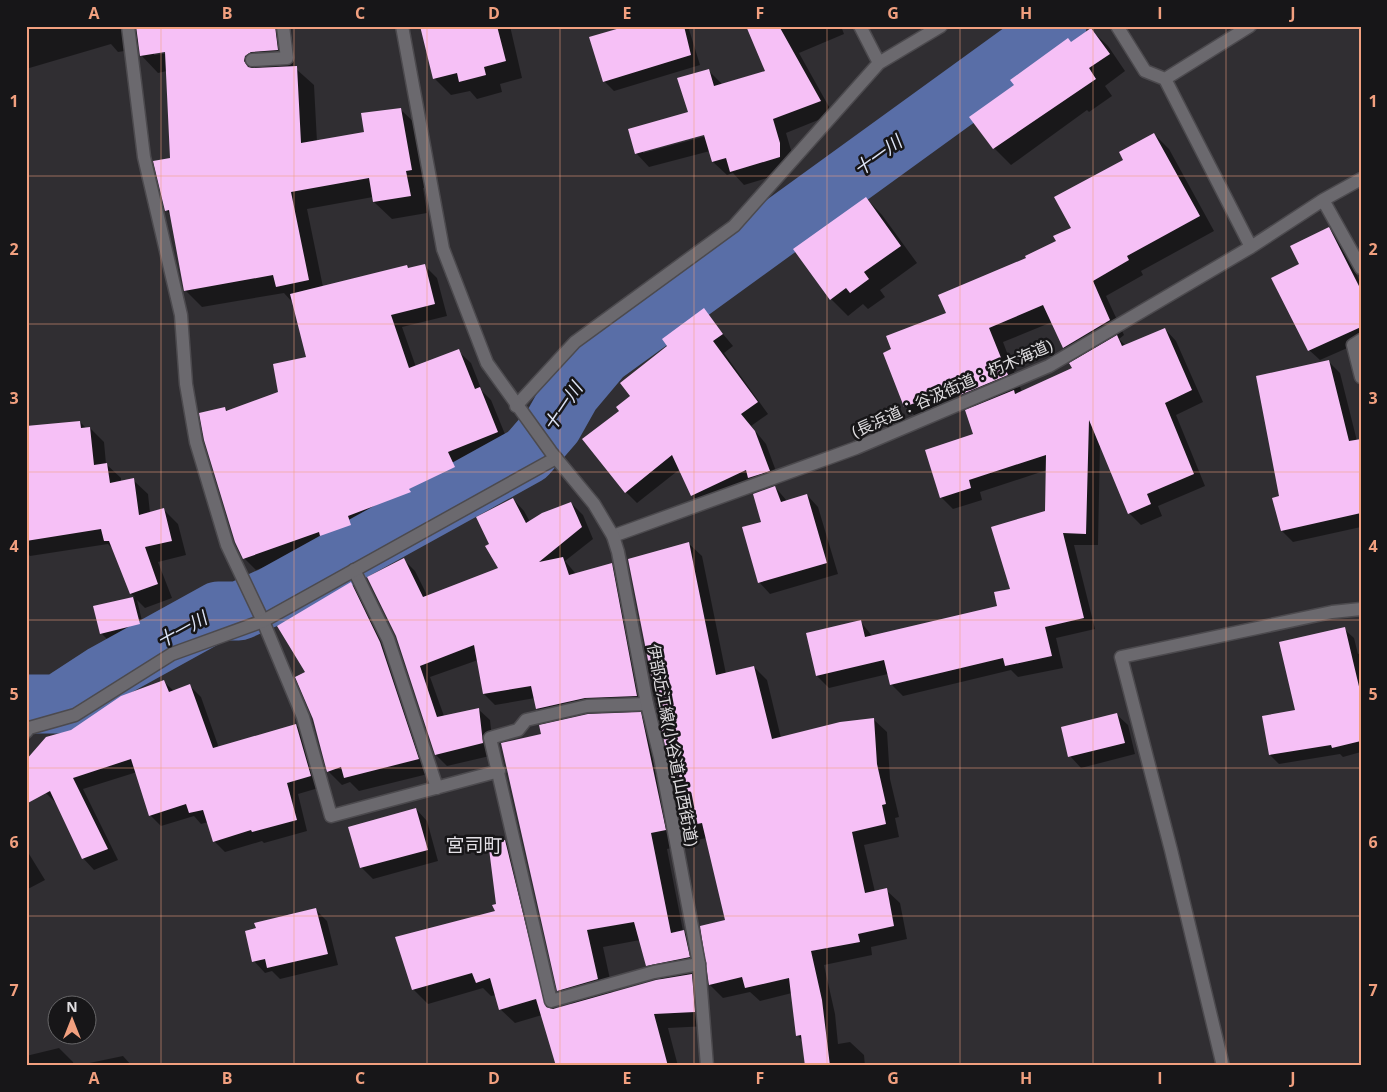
<svg xmlns="http://www.w3.org/2000/svg" width="1387" height="1092" font-family="'Open Sans','Noto Sans JP',sans-serif">
<rect width="100%" height="100%" fill="#302e32"/>
<path fill="#0007" fill-rule="evenodd" d="M26 26H291L295 68 314 85 317 142 365 133 400 109 418 126 429 187 423 188 427 213 392 219 374 202 373 197 307 209 323 287 407 267 409 269 425 266 437 278 447 316 402 327 416 367 458 351 471 363 482 391 491 400 509 444 459 464 466 479 421 501 422 505 359 529 362 537 334 547 331 544 256 570 244 558 225 408 228 411 280 393 307 358 293 303 284 293 202 307 185 290 172 216 166 210 171 159 167 71 158 73 141 55 139 40 137 49 118 52 111 44 26 69ZM171 50V53L154 55V52Z
M422 26H510L522 78 500 84 502 92 477 99 470 91 451 95 434 78Z
M651 26H688L700 65 614 91 604 81Z
M748 26H841L844 34 799 53 833 114 786 133 793 157V170L744 185 733 173 727 175 713 162 710 151 649 167 636 153 689 113 708 70 722 84 766 71ZM710 133V135L643 153V151Z
M1091 30 1108 46 1125 71 1105 86 1112 96 1089 112 1087 110 1011 165 994 148 971 117Z
M1154 134 1169 149 1214 231 1141 271 1143 275 1106 296 1124 335 1119 339 1126 346 1165 329 1176 341 1203 402 1176 415 1205 486 1158 506 1162 516 1141 525 1129 513 1100 444 1098 545H1074L1095 629 1056 638 1063 668 1018 677 1011 670 903 696 891 684 888 674 829 688 817 676 808 634 860 621 873 637 999 607 1011 589 1046 512 1047 470 980 492 982 500 953 509 941 497 975 435V408L970 402 920 421 905 406 948 314 1027 259 1058 242 1073 229 1125 160ZM1052 322 1064 348 1077 361 1073 369 1022 392 1003 342Z
M866 198 882 215 917 263 880 290 885 297 868 309 863 304 848 316 831 299Z
M1328 228 1339 238 1361 284V342L1320 360 1309 350 1300 264Z
M703 310 733 346 724 353 768 414 751 426 766 444 780 482 703 506 692 495 680 469 637 503 626 492 621 411 668 346Z
M1329 362 1340 373 1357 441 1361 440V527L1293 542 1282 531 1281 497Z
M80 422 86 428H90L104 442 106 464 121 478V482L133 480 148 494 150 513 164 510 178 524 186 555 158 562 172 598 145 608 137 600 144 629 107 639 101 633 94 607 135 597 131 594 115 551 108 544 30 556 26 552V428Z
M775 487 787 501 807 495 818 507 838 574 770 594 759 582 763 522Z
M513 499 524 511 530 522 571 503 583 515 593 539 565 561 576 574 611 564 623 576 648 707 598 709 549 720 537 709 535 698 495 705 484 694 478 660 430 677 444 716 478 709 490 720 494 755 447 766 436 755 397 636 404 560 415 571 428 597 500 569 491 545Z
M688 543 702 556 726 674 754 667 767 680 781 738 873 719 887 732 890 779 899 817 895 818 899 837 864 845 875 892 886 890 900 903 907 939 871 947 872 955 824 965 835 1014 838 1044 850 1042 864 1055 865 1066H807L803 1041 797 1035 792 993 760 1001 750 992 723 998 710 985 702 927 727 921 707 838 696 840 683 826Z
M351 584 364 597 394 657 432 773 359 791 350 782 342 785 328 771 306 673Z
M1344 629 1354 638 1358 654 1361 653V752L1343 757 1340 754 1279 764 1270 755Z
M164 682 174 691 190 686 201 697 219 748 296 725 307 736 322 787 298 794 307 831 264 843 262 841 225 852 214 841 208 822 201 824 194 816 161 826 150 815 137 772 83 789 118 860 94 870 83 858 57 804 46 793 71 731Z
M640 714 657 730 681 846 667 849 683 931 700 948 705 974 692 976 705 989 708 1026 668 1028 678 1066H557L542 1015 515 1023 500 1009 496 995 491 996 483 988 428 1004 413 989 496 912 505 841 519 855 556 1009 573 1005 558 990ZM640 940 647 965 662 980 613 993 603 947Z
M1116 714 1128 725 1135 754 1081 768 1070 756Z
M416 809 427 821 438 861 373 879 361 867Z
M26 849 45 880 26 890Z
M316 910 327 921 338 965 280 979 272 971 265 973 254 961Z
M59 1048 73 1062 74 1066H26V1056Z
M123 1056 132 1066H75Z"/>
<g fill="none" stroke-linecap="round" stroke-linejoin="round">
<path stroke="#596ea7" stroke-width="59" d="M26 704H58L104 674 218 611H239L272 596 527 455 553 425 571 393 603 355 1057 26"/>
</g>
<path fill="#f6c0f6" d="M136 26H275L278 50 251 52 245 56 244 61 248 67 252 68 297 66 301 143 364 132 361 113 401 108 412 170 406 171 411 196 373 202 369 178 291 192 309 280 276 287 273 275 184 291 169 210 165 211 153 161 170 158 165 52 140 56Z
M420 26H497L506 61 484 67 486 75 459 82 457 73 433 79Z
M627 26H684L691 55 603 82 589 37Z
M746 26H779L821 101 773 119 780 143V157L730 172 726 158 712 162 704 135 635 154 628 129 688 112 677 78 709 69 714 86 765 71Z
M1091 28 1110 54 1089 68 1096 79 993 149 969 117 1014 85 1010 80 1068 38 1071 42Z
M1154 133 1200 216 1127 256 1129 260 1093 281 1110 320 1063 348 1043 305 989 328 1008 375 960 395 958 387 904 407 883 353 891 349 886 336 946 313 938 295 1026 258 1025 256 1056 241 1053 236 1071 228 1054 197 1123 160 1119 152Z
M866 197 901 246 864 272 869 279 850 293 846 288 830 300 793 249Z
M1329 227 1361 290V327L1308 351 1271 278 1299 264 1290 246Z
M425 264 435 304 391 315 409 368 459 349 475 389 480 387 498 432 448 452 455 467 409 489 411 492 348 516 351 525 320 536 319 532 243 559 235 542 204 440 199 413 225 407 226 411 278 392 273 364 306 357 290 294 407 265 408 268Z
M704 308 723 334 713 341 758 402 741 414 755 431 770 471 748 478 746 470 691 496 672 455 625 493 582 439 619 411 616 407 630 396 620 383 667 346 662 339Z
M1165 328 1192 390 1165 403 1194 474 1147 494 1151 504 1128 514 1089 420 1086 534 1063 533 1084 618 1045 627 1052 656 1005 666 1003 658 890 685 884 660 816 676 806 633 861 620 865 637 997 606 994 592 1010 589 991 527 1045 511 1046 455 969 480 971 488 940 498 925 450 973 434 965 410 1014 390 1015 394 1072 368 1069 363 1117 335 1122 346Z
M1329 360 1349 441 1361 439V513L1281 531 1272 498 1279 496 1256 376Z
M80 421 81 428 90 427 94 465 107 463 110 483 134 478 139 515 164 508 172 541 145 547 158 584 130 594 109 541H104L101 529 26 541V426Z
M775 486 781 502 807 494 827 563 758 583 742 527 761 522 753 494Z
M513 498 526 523 542 513 571 502 582 527 539 562 563 557 569 575 612 563 637 696 585 698 536 709 531 686 483 694 474 645 420 666 437 717 479 708 483 743 435 755 396 636 367 577 404 558 423 597 498 568 485 546 489 544 476 517Z
M689 542 716 675 754 666 772 739 840 722 874 718 877 764 886 804 882 805 886 824 852 832 865 893 887 888 894 926 858 934 860 942 811 951 822 1000 830 1066H805L801 1035 796 1036 789 978 745 988 742 977 709 985 700 926 725 920 702 823 681 827 628 559Z
M351 582 380 642 419 759 344 778 341 767 327 772 313 719 295 677 305 672 277 626Z
M133 597 140 624 100 634 93 606Z
M1345 627 1361 695V741L1332 748 1331 745 1269 755 1262 716 1295 710 1279 642Z
M164 680 169 692 190 684 213 748 296 724 311 776 287 783 297 820 252 832 251 830 213 842 203 810 189 813 186 804 149 816 131 759 73 778 108 849 82 859 50 791 26 804V760L46 737 71 730 121 696Z
M641 712 666 830 651 833 671 933 684 930 690 957 646 966 634 922 587 930 598 979 557 991 501 743 541 734 539 725 588 714Z
M1117 713 1125 743 1068 757 1061 727Z
M416 808 428 850 360 868 348 827Z
M505 840 546 1007 553 1009 656 980 692 974 695 1012 654 1014 668 1066H556L536 999 499 1010 490 978 476 983 472 973 412 990 395 937 495 911 492 905 496 904 488 841Z
M316 908 328 954 267 968 265 959 252 962 245 931 256 928 254 923Z"/>
<g fill="none" stroke-linecap="round" stroke-linejoin="round">
<defs>
<path id="lane" d="M128 26 144 157 181 315 186 384 196 442 227 545 263 621 303 717 331 816 499 771
M252 60 287 58 283 26
M354 570 388 639 437 788
M647 704 587 706 526 720 518 730 490 738 551 1001 654 972 699 964"/>
<path id="street" d="M860 26 879 63
M1117 26 1145 71 1165 79
M1250 26 1165 79 1251 247
M1323 200 1361 268
M1361 340 1353 345 1361 377
M516 406 575 342 734 226 879 63 941 26
M613 536 856 448 1049 366 1251 247 1323 200 1361 179
M26 732 29 728 75 715 172 654 263 621 556 458
M1223 1066 1171 850 1121 657 1332 612 1361 609"/>
<path id="secondary" d="M402 26 443 249 487 363 551 452 594 504 613 536 618 552 647 704 660 757 699 964 707 1066"/>
</defs>
<use href="#lane" stroke="#4c4a4e" stroke-width="15"/>
<use href="#street" stroke="#4c4a4e" stroke-width="15"/>
<use href="#secondary" stroke="#4c4a4e" stroke-width="15"/>
<use href="#lane" stroke="#6b696e" stroke-width="12"/>
<use href="#street" stroke="#6b696e" stroke-width="12"/>
<use href="#secondary" stroke="#6b696e" stroke-width="12"/>
</g>
<path fill="none" stroke="#f2a07f" stroke-width="1" stroke-opacity="0.55" d="M161 26V1066M294 26V1066M427 26V1066M560 26V1066M694 26V1066M827 26V1066M960 26V1066M1093 26V1066M1226 26V1066M26 176H1361M26 324H1361M26 472H1361M26 620H1361M26 768H1361M26 916H1361"/>
<g text-anchor="middle" stroke-width="5" stroke-linejoin="round" paint-order="stroke">
<g font-size="16" fill="#e0dee1" stroke="#171618">
<text transform="translate(952 388) rotate(-24)" y="6">(長浜道：谷汲街道：朽木海道)</text>
<text transform="translate(673 745) rotate(79)" y="6">伊部近江線(小谷道;山西街道)</text>
</g>
<g font-size="18" font-style="italic" fill="#dde4f6" stroke="#171618">
<text transform="translate(878 156) rotate(-36)" y="6">十一川</text>
<text transform="translate(563 407) rotate(-56)" y="6">十一川</text>
<text transform="translate(182 630) rotate(-29)" y="6">十一川</text>
</g>
<g font-size="19" fill="#e3e0e6" stroke="#171618">
<text x="474" y="852">宮司町</text>
</g>
</g>
<rect width="1387" height="1092" fill="none" stroke="#171618" stroke-width="55"/>
<g transform="translate(72 1020)"><circle r="24" fill="#171618" stroke="#676668"/>
<path d="M0-4L9 19L0 12L-9 19Z" fill="#f2a07f"/>
<text y="-8" font-size="14" font-weight="bold" text-anchor="middle" fill="#e0dee1">N</text>
</g>
<rect x="28" y="28" width="1332" height="1036" fill="none" stroke="#f2a07f" stroke-width="2"/>
<g font-size="16" text-anchor="middle" font-weight="bold" fill="#f2a07f">
<text x="94" y="19">A</text>
<text x="227" y="19">B</text>
<text x="360" y="19">C</text>
<text x="494" y="19">D</text>
<text x="627" y="19">E</text>
<text x="760" y="19">F</text>
<text x="893" y="19">G</text>
<text x="1026" y="19">H</text>
<text x="1160" y="19">I</text>
<text x="1293" y="19">J</text>
<text x="14" y="107">1</text>
<text x="1373" y="107">1</text>
<text x="14" y="255">2</text>
<text x="1373" y="255">2</text>
<text x="14" y="404">3</text>
<text x="1373" y="404">3</text>
<text x="14" y="552">4</text>
<text x="1373" y="552">4</text>
<text x="14" y="700">5</text>
<text x="1373" y="700">5</text>
<text x="14" y="848">6</text>
<text x="1373" y="848">6</text>
<text x="14" y="996">7</text>
<text x="1373" y="996">7</text>
<text x="94" y="1084">A</text>
<text x="227" y="1084">B</text>
<text x="360" y="1084">C</text>
<text x="494" y="1084">D</text>
<text x="627" y="1084">E</text>
<text x="760" y="1084">F</text>
<text x="893" y="1084">G</text>
<text x="1026" y="1084">H</text>
<text x="1160" y="1084">I</text>
<text x="1293" y="1084">J</text>
</g>
</svg>
